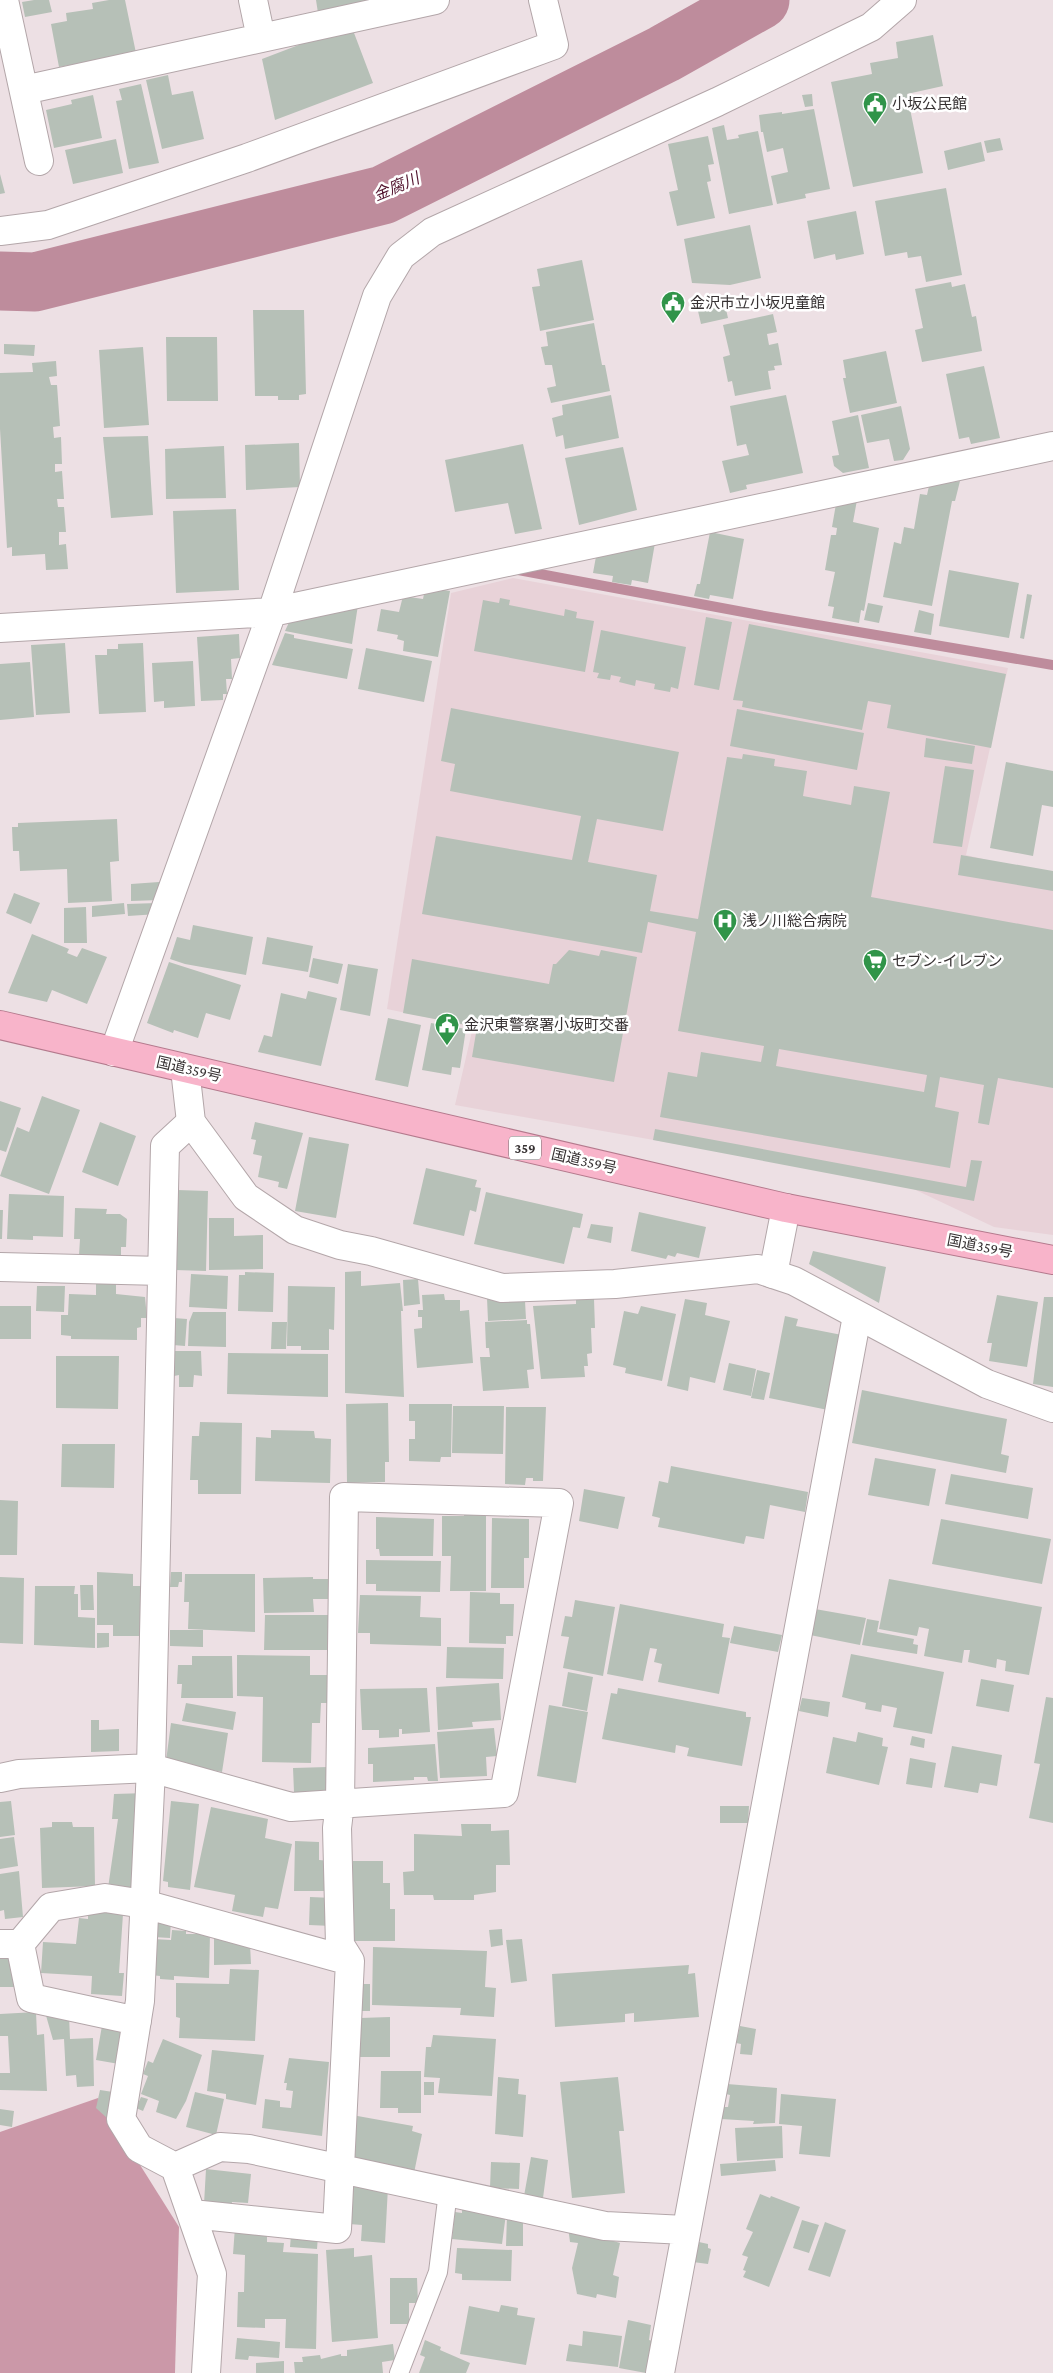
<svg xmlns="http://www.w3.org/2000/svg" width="1053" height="2373" font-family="'Crimson Pro','Noto Sans JP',serif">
<rect width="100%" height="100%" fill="#ede0e4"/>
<path fill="#e8d2d8" d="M513 578 1008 668 966 855 1053 875V1235L994 1227 903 1184 455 1105 473 1027 387 1009 451 593Z"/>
<path fill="#cb98a8" d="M98 2098 179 2227 175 2373H0V2132Z"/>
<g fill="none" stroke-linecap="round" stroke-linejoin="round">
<path stroke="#be8c9c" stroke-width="10" d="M513 569 770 617 1053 665"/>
<path stroke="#be8c9c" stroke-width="59" d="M0 281 35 282 383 195 664 54 760 0"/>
</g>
<path fill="#b6c0b7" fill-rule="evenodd" d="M34 0H49L52 12 25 17 22 2Z
M109 0H125L136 53 59 67 51 24 67 21 66 13 93 9 92 3Z
M316 0H375L318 13Z
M351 25 373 83 275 120 262 59Z
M933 35 943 86 907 94 923 173 853 187 831 82 872 74 870 63 898 58 896 42Z
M168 75 172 95 193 91 204 139 162 149 146 80Z
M141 84 159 163 129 169 116 101 122 100 119 89Z
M812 94 813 106 805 107 802 95Z
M93 95 102 138 54 148 46 110 72 104 71 100Z
M814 109 830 189 805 194 806 198 777 204 771 176 788 172 783 148 767 152 763 132H761L759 115 782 112V114Z
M724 125 727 140 739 138 738 135 758 131 773 205 729 214 712 128Z
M708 136 714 164 708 165 711 181 707 182 715 218 677 226 669 192 678 190 668 144Z
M1000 138 1003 150 987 153 984 141Z
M116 139 123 173 73 184 65 150Z
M981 142 985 161 948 170 944 151Z
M0 174 5 193 0 194Z
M946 188 962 275 926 282 921 256 908 258 907 252 885 256 875 201Z
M856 211 864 254 836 260 835 254 814 259 807 221Z
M750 225 761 278 730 285 692 283 684 239Z
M582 260 594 320 540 331 532 287 540 286 537 269Z
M951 282 952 287 965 284 972 317 976 316 982 351 922 362 915 330 923 328 915 289Z
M725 305 728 318 701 324 698 311Z
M253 310H304L306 394 299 395V400H278V396H255Z
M773 314 777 332 767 334 769 345 778 343 782 365 774 366 775 370 768 371 771 389 735 396 732 381 728 382 723 357 730 355 723 325Z
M594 323 602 365H605L610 391 551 403 547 388 556 386 552 365H545L541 347 548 346 546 332Z
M166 337H217L218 401H167Z
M4 344 35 345 34 356 4 354Z
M143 347 149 425 104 428 99 350Z
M886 351 897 403 850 413 843 378H846L843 360Z
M56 361 57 376 49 377 51 385H57L60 426 53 427 54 438 61 437 62 464H55V472L62 471 64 499H57L58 507H64L66 532H59V545L66 544 68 569 46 570 45 554 12 556V547L7 548 0 429V373L33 372 32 363Z
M984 366 1000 438 971 444 969 437 959 439 946 374Z
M611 395 619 438 565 449 563 435 556 437 552 418 563 415 562 405Z
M786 395 803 473 746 485 747 489 730 493 722 461 749 455 746 444 737 446 730 406Z
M901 406 910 449 903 460 894 461 889 439 867 443 861 415Z
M858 415 869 468 843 473 834 466 832 456 839 455 832 421Z
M148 436 153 515 111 518 103 437Z
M299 443 300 487 246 490 245 445Z
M523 444 542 529 515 534 508 503 455 512 445 460Z
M224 446 226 498 166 499 165 449Z
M623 447 637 510 579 525 565 458Z
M960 481 955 501H952L932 606 883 597 894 542 901 544 904 527 914 529 920 494 927 495 929 486Z
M857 500 853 522 879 528 864 611 861 610 859 623 832 618 834 607 828 606 835 572 825 570 831 535H836L837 528 832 527 836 504Z
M236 509 239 590 176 593 173 511Z
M710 532 744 539 733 599 710 595 709 599 694 596 697 584H700Z
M655 543 648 583 632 580 631 585 612 582 613 576 593 573 597 551Z
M949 570 1019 583 1009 638 939 626Z
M431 588 450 591 438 657 403 651 404 641 397 639 398 635 377 631 381 609 399 612 403 596 423 599 425 589Z
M1027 594 1032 595 1024 639 1020 638Z
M500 598 510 600 509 605 564 616 565 609 577 612 576 618 594 621 585 672 474 651 483 600 499 603Z
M868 603 883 606 879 623 864 620Z
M358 605 352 644 285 631 292 616Z
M919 610 934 614 931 635 914 632Z
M706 617 732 622 719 690 694 685Z
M749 624 1006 674 991 748 887 728 891 705 868 701 862 730 742 707 743 701 733 700Z
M601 630 686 647 678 689 671 687 670 692 654 689 655 684 636 680 635 686 619 682 621 677 611 675 610 680 597 678 599 673 593 672Z
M285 633 294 635V638L353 649 347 679 272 665Z
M239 634 240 658 231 659 232 679H226L227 694H223V700L201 701 197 637Z
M65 643 70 713 36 715 31 645Z
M143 643 146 712 99 714 95 655H107V649H118V644Z
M366 648 432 661 424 702 358 689Z
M193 661 195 706 164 708V701L154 702 152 663Z
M30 662 34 717 0 720V664Z
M451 708 679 752 663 831 597 819 588 862 657 875 650 911 698 919 727 757 742 759 743 754 775 759 774 766 807 771 803 796 851 805 854 786 890 792 871 897 1053 930V1088L998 1078 989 1125 978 1123 984 1085 940 1077 935 1107 959 1112 950 1168 660 1117 668 1072 697 1077 701 1052 761 1062 764 1046 678 1031 696 932 648 922 642 953 422 914 436 836 572 860 581 816 450 791 455 764 441 761ZM779 1049 927 1075 924 1092 776 1066Z
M737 709 864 733 857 770 730 746Z
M926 738 975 746 972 764 924 757Z
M1006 762 1053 771V807L1042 805 1033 856 990 848Z
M945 766 974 770 962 847 933 843Z
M117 819 119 861 110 862 112 901 68 903 67 869 20 871 19 851H13L12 827H18V823Z
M961 855 1053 871V891L958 875Z
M159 882 160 900 131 901V884Z
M14 893 40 903 31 924 6 913Z
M124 903 125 914 92 917V906Z
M157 903 158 914 128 916 127 904Z
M86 907 87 943H64V908Z
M193 925 253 937 246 975 185 964 170 959 177 937 190 940Z
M32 934 69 949 67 953 77 957 82 948 107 957 87 1004 52 990 47 1002 8 993Z
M267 937 313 946 308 972 262 964Z
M569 950 599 956 601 950 637 957 614 1082 472 1057 477 1027 403 1013 412 959 549 984 553 964H556Z
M313 958 343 964 338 984 309 977Z
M169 962 241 985 230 1020 206 1013 198 1038 174 1030 173 1033 147 1023Z
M348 964 378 969 370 1016 340 1010Z
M308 991 337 998 321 1066 258 1052 264 1035 272 1037 281 993 306 999Z
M388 1018 421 1025 408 1087 375 1080Z
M431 1023 466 1029 460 1068 452 1067 451 1075 422 1070Z
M42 1096 80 1110 49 1194 0 1176 17 1127 29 1132Z
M0 1101 21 1108 6 1152 0 1150Z
M100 1122 136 1136 118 1186 82 1172Z
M255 1122 303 1133 287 1189 278 1187 279 1182 258 1177 262 1156 253 1154 256 1140 251 1139Z
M655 1129 966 1187 971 1160 982 1161 974 1201 653 1140Z
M309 1137 349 1144 336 1218 295 1211Z
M426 1168 477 1180 475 1187 481 1188 476 1212 470 1210 464 1236 413 1224Z
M177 1190 208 1191 206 1271 175 1270Z
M486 1192 583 1214 580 1228 573 1227 564 1264 474 1244Z
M9 1194 64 1196 63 1237 33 1236V1240L7 1239Z
M75 1208 107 1209 106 1214H120L127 1219 126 1247H121V1256L79 1255 80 1239H74Z
M0 1210H3L2 1239H0Z
M639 1212 706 1227 699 1258 677 1253 675 1257 668 1255 666 1259 631 1251Z
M209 1218H234V1236L263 1235V1269L209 1270Z
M591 1224 613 1227 611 1243 587 1238Z
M813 1251 886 1267 879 1303 809 1264Z
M361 1271V1286L400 1283 403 1311H401L404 1397 345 1393V1272Z
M245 1272 274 1273 273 1312 238 1311 239 1275H245Z
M191 1274 228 1276 227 1309 189 1307Z
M418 1279 420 1304 404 1306 403 1280Z
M96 1283H116V1294L145 1297 147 1318H141V1327L137 1328V1340L71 1339V1336L61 1335V1315H68L69 1294 96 1295Z
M37 1286H65L64 1312 36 1311Z
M288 1286 335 1287 334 1330 329 1329V1350H301V1346H287Z
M444 1294 445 1300H460V1311L469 1310 473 1363 417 1368 414 1329 422 1328V1317H418V1310H423L422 1295Z
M997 1295 1038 1302 1027 1367 989 1361 992 1343H987Z
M1044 1297H1053V1387L1033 1384Z
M487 1298 525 1301 526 1319 488 1321Z
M576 1299H594L595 1328H591L592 1353 587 1354 588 1366H584L585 1377 541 1379 533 1306 576 1304Z
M685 1299 707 1303 705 1315 730 1321 715 1383 690 1377 688 1391 667 1386Z
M0 1306H31V1339H0Z
M641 1306 676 1314 662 1381 625 1373 626 1368 613 1365 624 1311 638 1314Z
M193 1312H226V1347L188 1346 189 1322Z
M785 1316 798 1319 796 1326 842 1335 828 1410 769 1398Z
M174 1318 187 1319 185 1346 173 1345Z
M527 1320V1324H530L534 1369 527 1370 529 1388 483 1391 480 1357H490L489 1348H486L485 1322Z
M272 1322H287L286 1349H271Z
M174 1351H201L202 1376 194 1375 193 1387H179V1375L174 1376Z
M228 1353 328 1354V1397L227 1394Z
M56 1356H119L118 1409 56 1408Z
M729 1363 756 1369 751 1396 723 1390Z
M757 1370 770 1373 764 1400 751 1398Z
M862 1390 1007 1419 1001 1454 1009 1456 1006 1473 852 1443Z
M388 1403 389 1462H385V1482L347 1483 346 1404Z
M409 1404H452L451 1457H441L440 1462 409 1461V1439H415V1421H409Z
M453 1406H504L503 1454 452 1453Z
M506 1407H546L543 1481H533V1478H526L525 1485 505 1484Z
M200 1422 242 1423 241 1494H198V1480H190L192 1436H199Z
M271 1430 314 1431 315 1438 331 1439 330 1483 255 1481 256 1437 271 1438Z
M62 1444H115L114 1488 61 1487Z
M875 1458 936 1469 929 1506 868 1495Z
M671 1466 808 1492 805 1512 770 1505 764 1539 746 1536 744 1544 658 1527 660 1518 652 1516 659 1481 668 1483Z
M951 1474 1033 1488 1028 1519 945 1504Z
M584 1489 625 1497 618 1529 579 1521Z
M0 1500 18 1501 17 1555H0Z
M464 1512H486V1591H450L451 1556H442V1516H464Z
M376 1517 434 1519 433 1556H380L379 1549H376Z
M492 1518 529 1519V1558H524V1588H491Z
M941 1519 1051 1539 1042 1584 932 1564Z
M366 1560 441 1561 440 1592 376 1591V1584H366Z
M97 1572 133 1574V1586H145L144 1636H113V1625H97Z
M171 1572H182V1582H179L178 1587H170Z
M185 1574H255V1632L188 1629 189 1602H184Z
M0 1577 24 1578 23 1644 0 1643Z
M313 1577V1579H329L330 1599H313L314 1612 264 1613 263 1578Z
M889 1579 1042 1607 1029 1675 1005 1671 1006 1661 997 1659 996 1668 968 1662 970 1650H964L962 1663 924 1656 929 1629 919 1627 917 1636 879 1629Z
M80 1585H93L94 1610H81Z
M35 1586H75L74 1594H78V1617L95 1618V1648L34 1645Z
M470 1592 500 1593V1604H514L513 1636H506V1644L469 1643Z
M360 1595 421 1596 420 1617 441 1618V1646L370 1644V1633H358Z
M575 1600 615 1607 603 1676 563 1668 569 1637 561 1636 565 1616 572 1617Z
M620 1604 724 1624 722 1637 730 1638 719 1694 658 1682 662 1664 654 1662 657 1649 650 1648 643 1681 607 1674Z
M815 1609 866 1618 860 1645 810 1635Z
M265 1615H329V1650H264Z
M867 1619 879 1621 877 1632 914 1639 913 1644 918 1645 917 1654 862 1645Z
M734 1626 782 1635 778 1652 730 1643Z
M170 1630H203V1647L170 1646Z
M97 1633H109V1647L97 1648Z
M447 1647 504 1648 503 1679 446 1678Z
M851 1654 944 1672 932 1734 893 1727 897 1708 882 1705 881 1712 865 1709 866 1703 842 1697Z
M237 1655 310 1656V1675H328L327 1703H321L320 1723H312L311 1763 262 1762 263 1697 237 1696Z
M192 1656H232L233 1698H181L182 1684H177L178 1665H192Z
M568 1672 593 1677 587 1711 562 1706Z
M981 1679 1014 1685 1009 1712 976 1706Z
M499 1683 501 1720 472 1722 473 1727 438 1730 436 1687Z
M427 1688 430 1732 402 1734V1729H399V1737L379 1738V1730H362L360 1689Z
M618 1688 746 1712V1717H751L742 1766 687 1756 689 1748 676 1745 675 1753 602 1739 611 1693 617 1694Z
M1046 1697 1053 1698V1823L1029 1818 1040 1764 1034 1763Z
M802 1698 830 1702 828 1717 799 1711Z
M186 1703 236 1712 233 1730 182 1721Z
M549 1705 588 1712 576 1783 537 1776Z
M91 1720H99V1730L119 1729V1751L91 1752Z
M171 1723 228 1733 222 1772 166 1761Z
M494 1728 497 1756 486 1757 487 1776 440 1778 437 1732Z
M858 1732 883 1738 882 1746 888 1747 879 1785 826 1773 833 1737 856 1742Z
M912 1736 925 1739 924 1748 910 1745Z
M435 1744 438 1781H428L427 1777H414V1780L373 1782V1764H368V1748Z
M952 1746 1002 1755 997 1786 980 1783 978 1793 944 1787Z
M910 1758 936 1763 932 1788 906 1784Z
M328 1767V1792H294L293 1768Z
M147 1793 134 1891 108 1888 118 1819H112L114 1794Z
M11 1801 15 1835 0 1837V1802Z
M171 1801 199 1804 190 1890 168 1887V1882L163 1881Z
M720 1806H749L748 1823H720Z
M211 1807 268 1819 265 1838 292 1844 278 1909 265 1907 263 1917 232 1911 235 1895 194 1887Z
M52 1822H72L73 1827H94L95 1886 42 1888 40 1828 52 1827Z
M461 1824H491V1831L509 1830 510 1865H496V1892L474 1895V1900H434L433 1895H404L403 1872 414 1871V1834L462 1836Z
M14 1837 18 1866 0 1869V1839Z
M295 1841 319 1842V1860L331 1861V1891H294Z
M353 1861H383V1883H390V1909H395V1941H353Z
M19 1871 23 1917 5 1919 4 1910 0 1911V1874Z
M310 1897 333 1898 332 1926 309 1925Z
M88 1911 123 1914 119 1973H124L122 1996 91 1994 92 1976 41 1973 43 1942 76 1944 79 1918 88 1919Z
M154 1919 171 1920 170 1938 153 1937Z
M502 1929 503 1945 491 1947 489 1930Z
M172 1930 186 1931V1934H210L209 1978 174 1976V1980L160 1979V1976L151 1975 153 1939 171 1940Z
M214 1938 237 1939V1944H250L251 1964 214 1965Z
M522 1939 527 1981 511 1983 506 1940Z
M373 1947 487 1951 485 1987 496 1988 494 2017 460 2015 461 2008 372 2005Z
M0 1956H8V1960H14L18 1987H0Z
M689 1965 688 1974 695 1973 699 2017 634 2022V2013L625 2014V2022L555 2027 552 1974Z
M230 1969 259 1970 255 2041 179 2038 180 2018 176 2017V1983L229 1984Z
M362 1984H370V2011H362Z
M36 2012 37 2035 44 2034 47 2091 0 2090V2073H10L8 2036H0V2014Z
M45 2012 69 2015 70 2039 93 2038 94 2086 77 2087 76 2075 66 2076 64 2039 53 2040Z
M390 2017V2057H360V2018Z
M103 2020 126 2024 119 2064 96 2060Z
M740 2026 756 2029 752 2055 740 2054 741 2044 736 2043Z
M433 2035 496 2039 492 2096 438 2093 440 2078 424 2077 426 2047H431Z
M163 2039 202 2055 186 2101 176 2119 156 2112 159 2101 141 2094 148 2076 143 2074 148 2061 153 2063Z
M212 2050 264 2055 256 2105 226 2099V2094L207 2091Z
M289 2058 329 2062 322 2136 262 2128 265 2099 280 2101V2107L291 2108 293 2091 286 2090 287 2083H284Z
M381 2071H421V2113H398V2108H380Z
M498 2077 519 2079 518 2094 526 2095 523 2137 495 2134Z
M618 2077 624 2131H619L625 2193 572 2198 560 2082Z
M424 2082H434V2095H424Z
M727 2084 777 2088 775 2123 753 2124 754 2121 721 2119 722 2107H728L730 2095 726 2094Z
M100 2090 113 2092 107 2118 96 2108Z
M195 2092 224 2099 216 2135 186 2127Z
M781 2094 836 2099 830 2157 799 2154 802 2126 779 2124Z
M141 2097 148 2099 143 2111 136 2108Z
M0 2109 14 2111 12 2127 0 2125Z
M352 2115 413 2126 412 2131 422 2134 414 2173 346 2160Z
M782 2126 783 2158 737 2161 735 2128Z
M531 2157 548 2160 543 2198 524 2196Z
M775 2160 776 2171 721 2176 720 2164Z
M491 2162 520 2163 519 2189 490 2188Z
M206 2169 251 2174 248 2203 232 2202 231 2207 204 2204Z
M348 2183 388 2187 385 2243 361 2241 362 2225 349 2224Z
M760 2194 770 2198 771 2196 800 2207 769 2287 743 2277 746 2271 743 2270 748 2257 742 2255 753 2232 746 2229Z
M462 2207 506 2214 502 2244 452 2239 455 2212 462 2213Z
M507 2215 523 2216V2246H506Z
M802 2220 819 2225 809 2253 793 2248Z
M825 2222 846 2230 830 2277 808 2270Z
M235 2227 267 2228V2242L284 2243 283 2252 318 2254 316 2349 285 2348 286 2319H265V2328L237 2327 238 2292H244L245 2255 233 2254Z
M568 2227 620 2243 613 2275 619 2277 616 2298 597 2294 596 2298 577 2294 572 2268 578 2243 570 2242Z
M291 2235 318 2236 317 2249 290 2247Z
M699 2242 708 2244V2248L711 2249 708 2264 693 2262 696 2246H698Z
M354 2248V2257L372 2255 378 2338 332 2342 326 2250Z
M457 2248 512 2250 511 2281 462 2280V2274L455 2273Z
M390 2278H417L418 2303H409V2324H390Z
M501 2305 518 2308 517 2315 535 2318 526 2365 460 2354 469 2306 499 2312Z
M628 2320 651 2325 649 2340 652 2341 646 2373 619 2368Z
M583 2331 622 2336 618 2367 566 2361 569 2344 582 2346Z
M237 2338 280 2342 279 2358 249 2356 248 2360 235 2359Z
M425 2340 441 2347 440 2350 470 2363 466 2373H419L425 2357 420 2355Z
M393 2344 395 2360 382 2362 383 2373H295L294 2362H303L302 2357 320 2355 321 2359 341 2354V2356H347V2350Z
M284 2361V2373H256V2363Z"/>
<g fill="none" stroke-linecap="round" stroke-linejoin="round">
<defs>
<path id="service" d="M399 2373 438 2272 448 2192"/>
<path id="minor" d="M4 0 39 161
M253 0 261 38
M24 90 435 0
M0 231 48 225 247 158 554 45 543 0
M0 628 272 612 1053 446
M114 1052 272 612 377 296 401 256 432 232 717 102 871 27 902 0
M191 1122 165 1146 151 1768 140 2001 121 2119 139 2148 175 2167 212 2274 206 2373
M0 1267 162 1271
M773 1274 786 1208
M0 1778 19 1774 151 1768 291 1807 504 1793 559 1503 344 1497 340 1803 337 1828 340 1945 350 1961 337 2229 192 2214
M0 1944H20L51 1907 105 1898 144 1904 350 1961
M20 1944 31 1998 137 2021
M175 2167 220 2147 249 2149 605 2226 685 2230
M660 2373 857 1316"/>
<path id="tertiary" d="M185 1069 191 1122 246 1197 295 1230 340 1245 371 1251 502 1288 615 1284 758 1269 794 1281 987 1384 1053 1408"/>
<path id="trunk" d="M0 1025 786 1208 1053 1260"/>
</defs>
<use href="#service" stroke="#b3a6a9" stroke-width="20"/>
<use href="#minor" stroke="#b3a6a9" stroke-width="30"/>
<use href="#tertiary" stroke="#b3a6a9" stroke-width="30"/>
<use href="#trunk" stroke="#b47a8d" stroke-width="30"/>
<use href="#service" stroke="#fff" stroke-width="18"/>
<use href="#minor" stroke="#fff" stroke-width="28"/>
<use href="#tertiary" stroke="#fff" stroke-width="28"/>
<use href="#trunk" stroke="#f8b4ca" stroke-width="28"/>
</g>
<defs>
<symbol id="civic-pin" viewBox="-11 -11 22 30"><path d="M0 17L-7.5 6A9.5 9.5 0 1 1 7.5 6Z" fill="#309449" stroke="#fff"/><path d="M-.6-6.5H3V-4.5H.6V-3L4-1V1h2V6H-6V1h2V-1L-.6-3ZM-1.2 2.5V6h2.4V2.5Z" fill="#fff"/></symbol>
<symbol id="hospital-pin" viewBox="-11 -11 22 30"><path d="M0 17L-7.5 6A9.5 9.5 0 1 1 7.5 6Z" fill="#309449" stroke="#fff"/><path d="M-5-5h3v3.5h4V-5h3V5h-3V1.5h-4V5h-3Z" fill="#fff"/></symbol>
<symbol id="supermarket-pin" viewBox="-11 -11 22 30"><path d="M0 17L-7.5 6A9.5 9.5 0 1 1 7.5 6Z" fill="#309449" stroke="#fff"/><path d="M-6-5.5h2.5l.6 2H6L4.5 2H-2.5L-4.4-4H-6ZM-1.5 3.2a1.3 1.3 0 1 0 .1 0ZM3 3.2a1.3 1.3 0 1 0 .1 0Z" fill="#fff"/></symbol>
</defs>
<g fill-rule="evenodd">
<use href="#civic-pin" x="861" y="90" width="28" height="38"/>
<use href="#civic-pin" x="659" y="289" width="28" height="38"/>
<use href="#hospital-pin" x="711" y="907" width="28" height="38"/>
<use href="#supermarket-pin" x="861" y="947" width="28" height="38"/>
<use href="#civic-pin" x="433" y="1011" width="28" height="38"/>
</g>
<g text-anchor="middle" stroke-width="5" stroke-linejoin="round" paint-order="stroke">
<rect fill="#fff" stroke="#737070" stroke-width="1" x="509" y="1136.5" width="32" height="23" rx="4"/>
<g font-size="14" font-weight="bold" fill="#373233">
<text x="525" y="1153">359</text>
</g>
<g font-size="15" fill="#373233" stroke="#fff" text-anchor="start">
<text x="892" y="109">小坂公民館</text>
<text x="690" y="308">金沢市立小坂児童館</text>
<text x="742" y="926">浅ノ川総合病院</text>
<text x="892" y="966">セブン-イレブン</text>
<text x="464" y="1030">金沢東警察署小坂町交番</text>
</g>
<g font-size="15" fill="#373233" stroke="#fff">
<text transform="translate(189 1069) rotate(13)" y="5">国道359号</text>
<text transform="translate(584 1161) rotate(13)" y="5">国道359号</text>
<text transform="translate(980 1246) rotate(11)" y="5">国道359号</text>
</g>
<g font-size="16" font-style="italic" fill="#53152f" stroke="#fff">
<text transform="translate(396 186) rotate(-23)" y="6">金腐川</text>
</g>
</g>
</svg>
